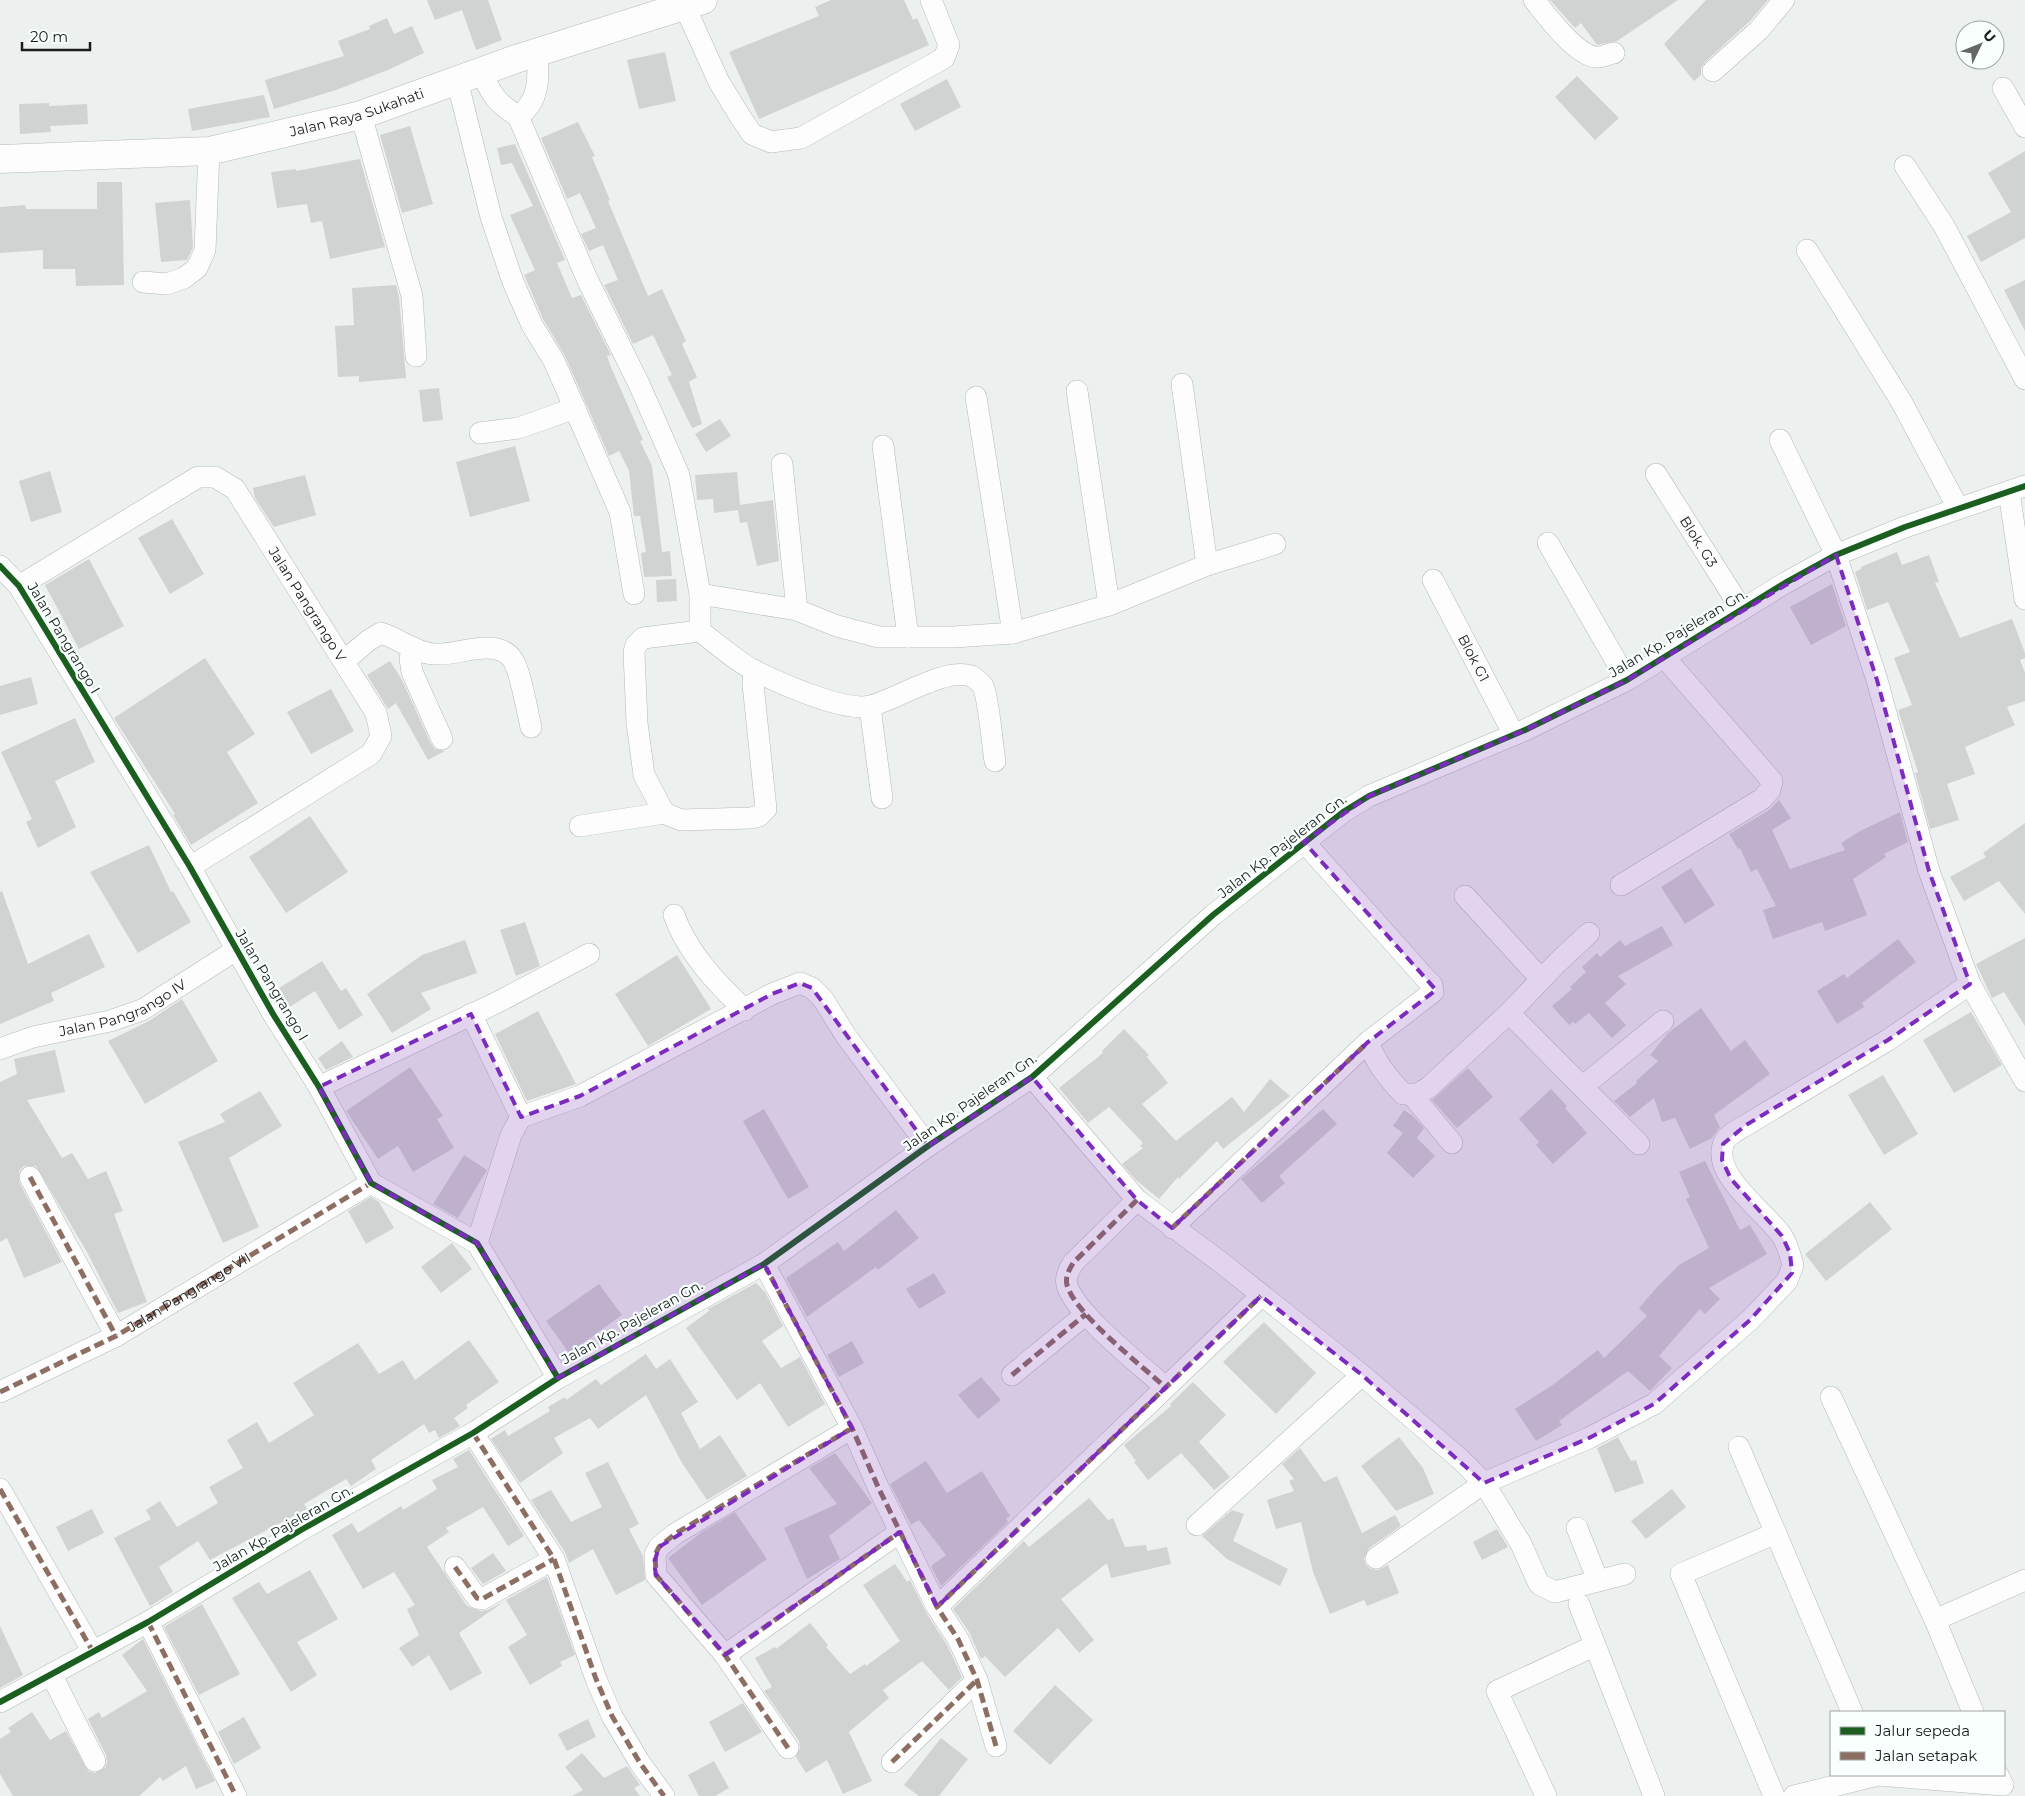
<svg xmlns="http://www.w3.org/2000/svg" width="2025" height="1796" font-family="Montserrat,sans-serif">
<rect width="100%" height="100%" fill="#ecf0ee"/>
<path fill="#d0d3d2" d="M427 0H488L502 40 476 50 462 10 435 20Z
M831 0H904L913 20 917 18 929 45 759 119 729 52 819 16 815 7Z
M1550 0H1678L1617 41 1597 45 1581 23 1575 28Z
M1706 0H1768L1750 21 1705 62 1701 68V75L1694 81 1664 44Z
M387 18 394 34 412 26 424 53 388 70 336 90 274 109 265 80 344 56 338 41 370 29 369 26Z
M665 52 676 101 639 109 627 60Z
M1577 76 1619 118 1595 140 1555 97Z
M947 79 961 107 915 131 900 104Z
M264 95 270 117 192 131 188 109Z
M49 103V106L87 104 88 124 50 126 51 132 20 134 19 104Z
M578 122 595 156 592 157 610 200 608 201 648 296 662 289 686 341 682 344 697 377 689 382 702 424 692 428 667 377 672 375 653 335 633 344 604 285 618 280 603 245 589 251 581 234 596 228 580 193 567 199 541 138Z
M410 126 433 204 402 213 380 135Z
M515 144 565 260 557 263 572 298 581 295 611 355 607 356 611 367 643 440 640 441 652 466 662 552 670 551 672 576 644 577 641 553 646 552 640 516H634L629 471 619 451 609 456 565 356 543 319 525 277 524 275 535 270 510 215 533 206 512 163 501 165 497 148Z
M2025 151V238L1981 262 1967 236 2011 212 1988 173Z
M360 159 385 247 330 259 322 221 311 223 307 204 277 208 271 172 296 169V171Z
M97 182H122L124 285 76 286 75 269H43V250L0 253V207L25 205 26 209H97Z
M190 200 193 247 187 260 161 262 155 203Z
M2025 280V331L2004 290Z
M396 285 399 297 406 378 359 382V376L338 377 335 326 354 325 352 288Z
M439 388 443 420 423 422 419 390Z
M720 419 731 436 706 452 695 434Z
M515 446 530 501 470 517 456 462Z
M50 471 62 512 31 522 19 481Z
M737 472 740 505 773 500 779 561 757 566 747 522 740 523 738 510 714 513 713 499 697 500 695 475Z
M305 475 316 515 274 527 255 498 253 488Z
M172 519 204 574 170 594 138 538Z
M1897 552 1902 565 1929 555 1939 582 1935 583 1960 638 2012 619 2025 653V658L2020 660 2025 673V701L2007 707 2015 725 1965 747 1975 774 1947 784 1959 820 1930 829 1915 773 1918 772 1898 710 1912 705 1894 658 1910 652 1888 602 1867 610 1855 572 1861 569V567Z
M89 559 124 626 79 649 45 585Z
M676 579 677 601 657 602 656 580Z
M1832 584 1846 626 1811 645 1790 607Z
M205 658 255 734 227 752 258 803 191 845 173 815 175 814 114 718Z
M390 661 402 680 431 744 435 749 445 751 428 760 396 703 388 709 367 675Z
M31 677 38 704 0 715V686Z
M331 689 354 731 311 754 287 712Z
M75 718 95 762 55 781 76 827 38 848 26 822 32 819 1 752Z
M1779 800 1791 818 1772 830 1790 869 1845 850 1841 843 1860 831 1900 812 1908 842 1884 854 1886 857 1853 879 1867 915 1825 931 1822 922 1773 939 1763 910 1776 906 1757 869 1751 872 1740 848 1738 849 1729 834 1769 810Z
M310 816 348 872 286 913 249 857Z
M2025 823V914L1999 881 1964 901 1950 877 1986 857 1983 853Z
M149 845 171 892 173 891 191 922 138 953 90 872Z
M1691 868 1715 905 1685 924 1661 887Z
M2 891 28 964 89 934 105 967 51 993 54 1001 0 1024V892Z
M525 922 540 966 516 976 500 930Z
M1662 926 1673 945 1618 976 1626 984 1605 1003 1626 1025 1612 1038 1589 1013 1575 1024 1573 1022 1569 1025 1552 1006 1572 989 1570 987 1586 972 1582 967 1597 953 1600 957 1620 940 1625 946Z
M2025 938V1026L2004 992 1992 998 1976 964Z
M1898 939 1916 962 1862 1003 1864 1007 1837 1024 1817 991 1844 974 1847 978Z
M465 940 477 973 421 993 431 1009 392 1033 367 994 422 955Z
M677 955 711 1009 648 1046 615 994Z
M322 961 341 991 346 988 363 1015 339 1030 315 991 288 1008 276 990Z
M182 999 218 1061 145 1104 108 1041 149 1021Z
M1701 1008 1731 1051 1745 1040 1770 1074 1714 1115 1720 1127 1712 1138 1690 1149 1675 1118 1662 1122 1654 1098 1630 1117 1614 1101 1637 1083 1636 1081 1658 1061 1650 1055 1668 1033Z
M538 1011 576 1084 527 1101 495 1034Z
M1971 1012 2002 1065 1954 1093 1923 1040Z
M1124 1029 1149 1055 1147 1057 1168 1083 1142 1104 1176 1141 1232 1097 1244 1112 1270 1079 1290 1096 1223 1149 1217 1141 1179 1179 1178 1177 1159 1199 1136 1180 1122 1164 1143 1148 1140 1146 1143 1143 1109 1107 1088 1123 1059 1088 1103 1053 1102 1051Z
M342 1041 353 1057 326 1070 318 1058Z
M55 1050 65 1092 27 1100 62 1158 72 1153 88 1179 106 1171 123 1211 114 1214 147 1302 118 1313 87 1252 36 1166H24L19 1171V1182L62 1262 24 1278 7 1238 0 1242V1082L17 1074 14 1059Z
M410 1067 443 1116 437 1119 454 1148 413 1172 398 1146 378 1159 346 1111Z
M1468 1068 1493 1097 1457 1128 1432 1100Z
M1883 1075 1918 1134 1884 1155 1848 1095Z
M1551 1089 1567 1106 1565 1108 1587 1133 1553 1164 1536 1145 1539 1142 1519 1119Z
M260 1091 282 1126 229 1158 259 1227 223 1243 178 1142 225 1122 220 1114Z
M764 1109 809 1187 788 1199 743 1121Z
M1323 1109 1337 1124 1279 1176 1285 1183 1262 1203 1241 1179Z
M1404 1110 1413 1116 1424 1128 1417 1138 1435 1156 1413 1178 1387 1153 1403 1133 1393 1126Z
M464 1155 487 1170 458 1218 433 1204Z
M1705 1161 1740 1230 1750 1225 1767 1254 1709 1288 1720 1299 1705 1314 1700 1309 1659 1356 1672 1368 1650 1391 1628 1371 1559 1421 1562 1425 1536 1441 1515 1409 1554 1384 1598 1350 1604 1358 1647 1316 1639 1308 1659 1285 1679 1265 1709 1248 1686 1199 1690 1197 1679 1172Z
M371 1197 379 1202 394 1228 366 1244 348 1211Z
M1870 1202 1892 1229 1826 1281 1805 1254Z
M896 1210 919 1238 878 1270 876 1267 807 1317 786 1278 838 1242 844 1251Z
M452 1243 472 1269 441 1293 421 1267Z
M934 1273 946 1293 919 1309 906 1289Z
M756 1283 765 1292 783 1326 762 1341 781 1368 800 1357 825 1404 788 1427 760 1383 737 1400 686 1328 709 1311 708 1309Z
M599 1284 622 1315 569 1353 546 1321Z
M1264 1322 1316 1373 1276 1414 1223 1362Z
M469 1340 499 1382 466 1405 468 1408 454 1418 460 1426 439 1438 435 1430 429 1433 424 1424 371 1460 376 1469 351 1486 346 1479 304 1504 307 1509 210 1560 198 1541 159 1567 173 1592 150 1606 114 1538 151 1519 146 1510 160 1501 177 1527 218 1503 209 1487 243 1468 227 1440 257 1422 269 1443 314 1415 293 1383 358 1343 379 1374 403 1360 415 1380Z
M852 1341 864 1363 839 1377 827 1355Z
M646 1354 656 1369 670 1359 698 1402 681 1413 700 1449 720 1435 747 1476 707 1500 682 1463 646 1395 598 1429 590 1418 554 1438 563 1453 520 1483 491 1439 505 1430 508 1436 550 1411 548 1407 565 1397 566 1400 596 1379 601 1385Z
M981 1377 1001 1400 978 1419 958 1395Z
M1193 1382 1226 1415 1199 1442 1230 1477 1214 1490 1181 1453 1148 1480 1134 1462 1136 1461 1124 1445 1171 1406 1170 1404Z
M1399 1437 1423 1468 1434 1494 1396 1511 1361 1466Z
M1618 1437 1631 1461 1636 1460 1644 1483 1615 1493 1597 1448Z
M1300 1448 1324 1482 1337 1476 1362 1533 1395 1515 1401 1526 1369 1548 1364 1559 1366 1565 1371 1569 1378 1570 1388 1565 1399 1593 1367 1606 1364 1600 1330 1614 1313 1572 1301 1522 1276 1529 1267 1500 1294 1491 1289 1481 1294 1479 1282 1464Z
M469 1450 524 1536 508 1546 483 1507 446 1528 449 1532 427 1547 467 1606 480 1611 488 1610 505 1601 459 1633 482 1673 450 1691 429 1655 412 1667 399 1648 419 1635 407 1609 415 1605 394 1572 363 1589 332 1535 352 1523 358 1533 401 1506 403 1510 437 1489 432 1480 458 1467 453 1459Z
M835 1453 872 1503 829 1536 840 1559 807 1579 784 1528 837 1504 809 1468Z
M926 1461 947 1493 982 1471 1010 1516 1006 1519 1008 1522 941 1586 931 1566 946 1555 919 1520 911 1525 890 1484Z
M608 1462 639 1524 629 1529 643 1556 645 1580 616 1595 593 1549 569 1563 565 1552 531 1500 551 1490 571 1522 602 1507 585 1473Z
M1672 1489 1686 1507 1646 1539 1631 1521Z
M1089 1498 1108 1520 1113 1518 1125 1547 1146 1545 1147 1551 1167 1547 1171 1564 1111 1578 1107 1563 1061 1599 1094 1640 1079 1653 1058 1628 1005 1677 985 1656 981 1659 969 1632 953 1609 1024 1541 1029 1547Z
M92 1509 104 1533 68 1551 56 1527Z
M1232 1510 1244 1514 1233 1541 1288 1569 1280 1586 1227 1559 1202 1536Z
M735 1512 767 1559 702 1605 668 1558 702 1532Z
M1497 1529 1508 1547 1482 1560 1473 1542Z
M493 1553 506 1571 483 1584 471 1568Z
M895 1564 907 1582 910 1580 927 1614 947 1645 962 1677 949 1690 922 1661 883 1690 889 1698 849 1732 872 1781 843 1794 827 1760 806 1773 796 1757 800 1748 799 1741 764 1691 772 1687 755 1658 775 1647 776 1649 810 1623 828 1645 826 1647 850 1674 865 1664 866 1666 900 1641 863 1585Z
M310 1570 338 1619 297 1642 317 1675 291 1692 232 1598 259 1582 267 1594Z
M547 1577 575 1655 560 1662 562 1666 530 1685 508 1647 527 1635 506 1600Z
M202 1604 240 1674 199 1695 164 1627Z
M0 1626 23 1675 0 1688Z
M143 1639 215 1781 196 1789 186 1766 163 1781 160 1777 139 1796H13L0 1774V1739L11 1732 8 1728 32 1712 50 1740 66 1731 88 1771 95 1773 105 1768 107 1762 106 1755 88 1719 99 1712 102 1718 147 1691 122 1655Z
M1055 1685 1093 1720 1050 1765 1013 1731Z
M743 1703 762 1732 725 1752 709 1722Z
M244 1717 261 1748 234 1764 218 1732Z
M588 1719 596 1737 567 1751 558 1734Z
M941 1738 968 1759 939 1796H919L904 1785Z
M582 1753 604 1778 627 1766 640 1785 634 1788 640 1796H572L583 1790 565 1767Z
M714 1761 729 1788 715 1796H699L688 1775Z"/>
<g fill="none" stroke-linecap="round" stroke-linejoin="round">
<defs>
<g id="street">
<path d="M1534 0C1547 16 1574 53 1595 57 1600 58 1608 54 1614 53"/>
<path d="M685 7 719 82 741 118 752 134 771 142 801 138 944 58 949 45 931 0"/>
<path d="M481 71C491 94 496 103 518 116 540 102 539 76 537 53"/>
<path d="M1713 71 1759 30 1784 0"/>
<path d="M457 80 491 217 513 282 532 325 554 361 620 512 634 594"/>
<path d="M2003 88 2025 127"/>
<path d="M361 115 412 296 416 356"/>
<path d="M518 116 587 279 639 384 679 475 700 594V631C717 644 736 661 755 671 780 683 844 712 870 706 896 700 945 667 971 676 975 678 981 683 983 686 989 700 992 743 995 761"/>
<path d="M1905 166 1944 226 2025 379"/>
<path d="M1807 250 1901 401 1958 508"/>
<path d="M143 282 167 284 184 278 197 268 205 250 209 151"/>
<path d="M1182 384 1207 565"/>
<path d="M1077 391 1109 605"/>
<path d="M976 397 1013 633"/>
<path d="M480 433 519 428 575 408"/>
<path d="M1780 440 1836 555 1877 680 1929 871 1970 984 2025 1081"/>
<path d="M883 446 908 637"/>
<path d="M782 464 797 610"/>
<path id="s1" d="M1656 474 1742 610"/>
<path d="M2009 492 2025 599"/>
<path d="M1548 543 1627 680"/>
<path d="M0 566 19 586 190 867 273 1014 319 1087 371 1183 477 1243 558 1378"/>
<path id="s2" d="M1433 580 1514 735"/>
<path id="s3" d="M19 586 198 477H215L235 489 376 713 381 736 371 754 190 867"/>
<path d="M700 594 797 610 837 626 879 637H954L1013 633 1109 605 1207 565 1275 544"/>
<path d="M415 649 410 658 412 672 442 739"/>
<path d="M344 661 369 640 381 633C398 638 415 653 434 654 452 655 469 648 487 648 497 648 507 651 513 660 521 673 527 711 531 727"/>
<path d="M870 707 882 798"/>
<path d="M664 813 644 775 637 723 634 652 636 645 643 638 700 631"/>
<path d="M580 826 664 813 681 820 751 818 759 816 766 809 753 684 754 670"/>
<path d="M1621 885 1762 799 1770 790 1772 781 1665 658"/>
<path d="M1465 896 1541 979"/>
<path d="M674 915C687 952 717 984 745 1010"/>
<path d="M1509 1013 1558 962 1589 933"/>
<path d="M471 1014 521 1117"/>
<path d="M1368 1042C1376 1063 1388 1078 1403 1094H1417L1428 1088 1509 1013 1639 1144"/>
<path id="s4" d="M0 1049 33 1037 110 1021 142 1010 236 950"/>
<path d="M1032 1077 1137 1200 1223 1264 1362 1375 1460 1459 1484 1483 1521 1544 1539 1584 1555 1592 1625 1574"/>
<path d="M319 1087 498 1002 589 954"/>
<path d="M1582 1087 1663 1021"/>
<path d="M1412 1095 1452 1143"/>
<path d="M30 1177 116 1336"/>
<path d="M1137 1200 1073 1263C1069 1270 1065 1277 1067 1285 1075 1314 1141 1365 1165 1387"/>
<path d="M1172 1228 1368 1042 1433 992 1432 985 1426 979 1304 842"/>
<path d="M477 1243 511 1135 521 1117 580 1096 772 994 800 983 812 988 823 999 846 1036 928 1146"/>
<path d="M764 1264 852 1428 879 1489 937 1607"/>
<path d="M1012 1375 1086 1314"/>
<path id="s5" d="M0 1392 116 1336 371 1183"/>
<path d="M1831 1397 1935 1620"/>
<path d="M473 1433 554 1559 596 1679 612 1716 640 1763 664 1796"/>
<path d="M1739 1447 1852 1712"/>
<path d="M0 1489 93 1652"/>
<path d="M1197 1525 1362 1375"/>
<path d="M1577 1528 1598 1581"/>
<path d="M1376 1558 1484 1483 1589 1438 1654 1404 1750 1320 1787 1281 1793 1265C1790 1255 1788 1245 1782 1236 1766 1212 1713 1177 1723 1145 1725 1136 1738 1130 1746 1125L1888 1040 1970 984"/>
<path d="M455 1567 477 1598 482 1599 554 1559"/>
<path d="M1579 1604 1654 1796"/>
<path d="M148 1622 236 1796"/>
<path d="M725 1655 900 1532"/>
<path d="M51 1674 95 1761"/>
<path d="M0 1702 148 1622 301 1530 473 1433 558 1378 764 1264 928 1146 1032 1077 1213 915 1343 812 1369 796 1525 730 1627 680 1785 583 1836 555 1905 527 2025 486"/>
<path d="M1973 1712 1935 1620 2025 1580"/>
<path d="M996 1746 977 1680 958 1639 937 1607 1261 1296"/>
<path d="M788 1748 725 1655 656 1575 655 1555 659 1547 675 1534 852 1428"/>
<path d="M892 1762 977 1680"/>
<path d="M1546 1796 1497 1691 1594 1646"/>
<path d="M1774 1796 1681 1574 1776 1533"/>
<path d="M1794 1796 1878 1775 2003 1785 1998 1775"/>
</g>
<g id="secondary">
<path id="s6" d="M0 159 209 151 361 115 516 59 703 0"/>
</g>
</defs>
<use href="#street" stroke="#b6b9b8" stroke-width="22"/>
<use href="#secondary" stroke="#b6b9b8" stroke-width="29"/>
<use href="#street" stroke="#fcfdfc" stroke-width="21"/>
<use href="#secondary" stroke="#fcfdfc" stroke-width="28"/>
<path stroke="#8d6e63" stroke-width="5" stroke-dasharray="10 5" stroke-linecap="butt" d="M30 1177 116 1336
M1137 1200 1073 1263C1069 1270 1065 1277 1067 1285 1075 1314 1141 1365 1165 1387
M1172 1228 1368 1042
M764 1264 852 1428 879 1489 937 1607
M1012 1375 1086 1314
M0 1392 116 1336 371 1183
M473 1433 554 1559 596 1679 612 1716 640 1763 664 1796
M0 1489 93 1652
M455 1567 477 1598 482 1599 554 1559
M148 1622 236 1796
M725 1655 900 1532
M996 1746 977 1680 958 1639 937 1607 1261 1296
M788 1748 725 1655 656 1575 655 1555 659 1547 675 1534 852 1428
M892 1762 977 1680"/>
<defs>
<path id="cycleway" d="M0 566 19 586 190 867 273 1014 319 1087 371 1183 477 1243 558 1378
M0 1702 148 1622 301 1530 473 1433 558 1378 764 1264 928 1146 1032 1077 1213 915 1343 812 1369 796 1525 730 1627 680 1785 583 1836 555 1905 527 2025 486"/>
</defs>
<use href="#cycleway" stroke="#f8fffd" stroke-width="9"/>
<use href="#cycleway" stroke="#1b5e20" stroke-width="6"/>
</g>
<path fill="#7b2cbf" fill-opacity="0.2" stroke="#7b2cbf" stroke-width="4" stroke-dasharray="10 6" stroke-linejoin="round" d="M1836 555 1877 680 1929 871 1970 984 1888 1040 1746 1125 1723 1144 1722 1160 1731 1179 1782 1236 1790 1253 1792 1273 1750 1320 1654 1404 1589 1438 1484 1483 1362 1375 1261 1296 937 1607 900 1532 725 1655 656 1575 654 1563 659 1547 852 1428 764 1264 558 1378 477 1243 371 1183 319 1087 471 1014 521 1117 580 1096 772 994 800 983 812 988 928 1146 1032 1077 1137 1200 1172 1228 1368 1042 1436 990 1304 842 1369 796 1525 730 1627 680Z"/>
<g text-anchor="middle" stroke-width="4.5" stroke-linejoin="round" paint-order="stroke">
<g font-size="14" fill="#1a1d1c" stroke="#f8fffd">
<text dy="5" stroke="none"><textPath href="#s6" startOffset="362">Jalan Raya Sukahati</textPath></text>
<text dy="5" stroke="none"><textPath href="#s1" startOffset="80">Blok. G3</textPath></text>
<text dy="5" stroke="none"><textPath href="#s3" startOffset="386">Jalan Pangrango V</textPath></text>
<text transform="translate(1678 633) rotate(-31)" y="5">Jalan Kp. Pajeleran Gn.</text>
<text transform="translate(64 638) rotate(59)" y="5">Jalan Pangrango I</text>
<text dy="5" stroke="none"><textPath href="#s2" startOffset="88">Blok G1</textPath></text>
<text transform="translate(1282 846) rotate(-38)" y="5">Jalan Kp. Pajeleran Gn.</text>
<text transform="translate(272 985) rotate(59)" y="5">Jalan Pangrango I</text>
<text dy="5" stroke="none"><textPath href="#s4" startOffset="130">Jalan Pangrango IV</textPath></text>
<text transform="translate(970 1102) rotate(-35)" y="5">Jalan Kp. Pajeleran Gn.</text>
<text dy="5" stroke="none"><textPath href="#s5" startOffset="214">Jalan Pangrango VII</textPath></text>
<text transform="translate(632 1322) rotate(-29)" y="5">Jalan Kp. Pajeleran Gn.</text>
<text transform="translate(283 1528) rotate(-30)" y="5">Jalan Kp. Pajeleran Gn.</text>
</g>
</g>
<rect x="1830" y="1711" width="175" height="65" fill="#f8fffd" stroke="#9fa5a3"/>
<rect x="1840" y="1727" width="25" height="8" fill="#1b5e20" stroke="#9fa5a3"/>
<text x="1875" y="1736" font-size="15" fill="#1a1d1c">Jalur sepeda</text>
<rect x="1840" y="1752" width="25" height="8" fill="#8d6e63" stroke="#9fa5a3"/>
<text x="1875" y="1761" font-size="15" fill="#1a1d1c">Jalan setapak</text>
<g transform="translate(1980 45) rotate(47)"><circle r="24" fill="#f8fffd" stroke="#9fa5a3"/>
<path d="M0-4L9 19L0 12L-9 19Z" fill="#646766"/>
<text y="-8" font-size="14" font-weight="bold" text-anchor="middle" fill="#1a1d1c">U</text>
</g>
<path d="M22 42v8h68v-8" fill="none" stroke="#1a1d1c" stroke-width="2.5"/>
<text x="30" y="42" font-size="15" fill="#1a1d1c" stroke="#f8fffd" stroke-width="4" paint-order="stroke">20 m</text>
</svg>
